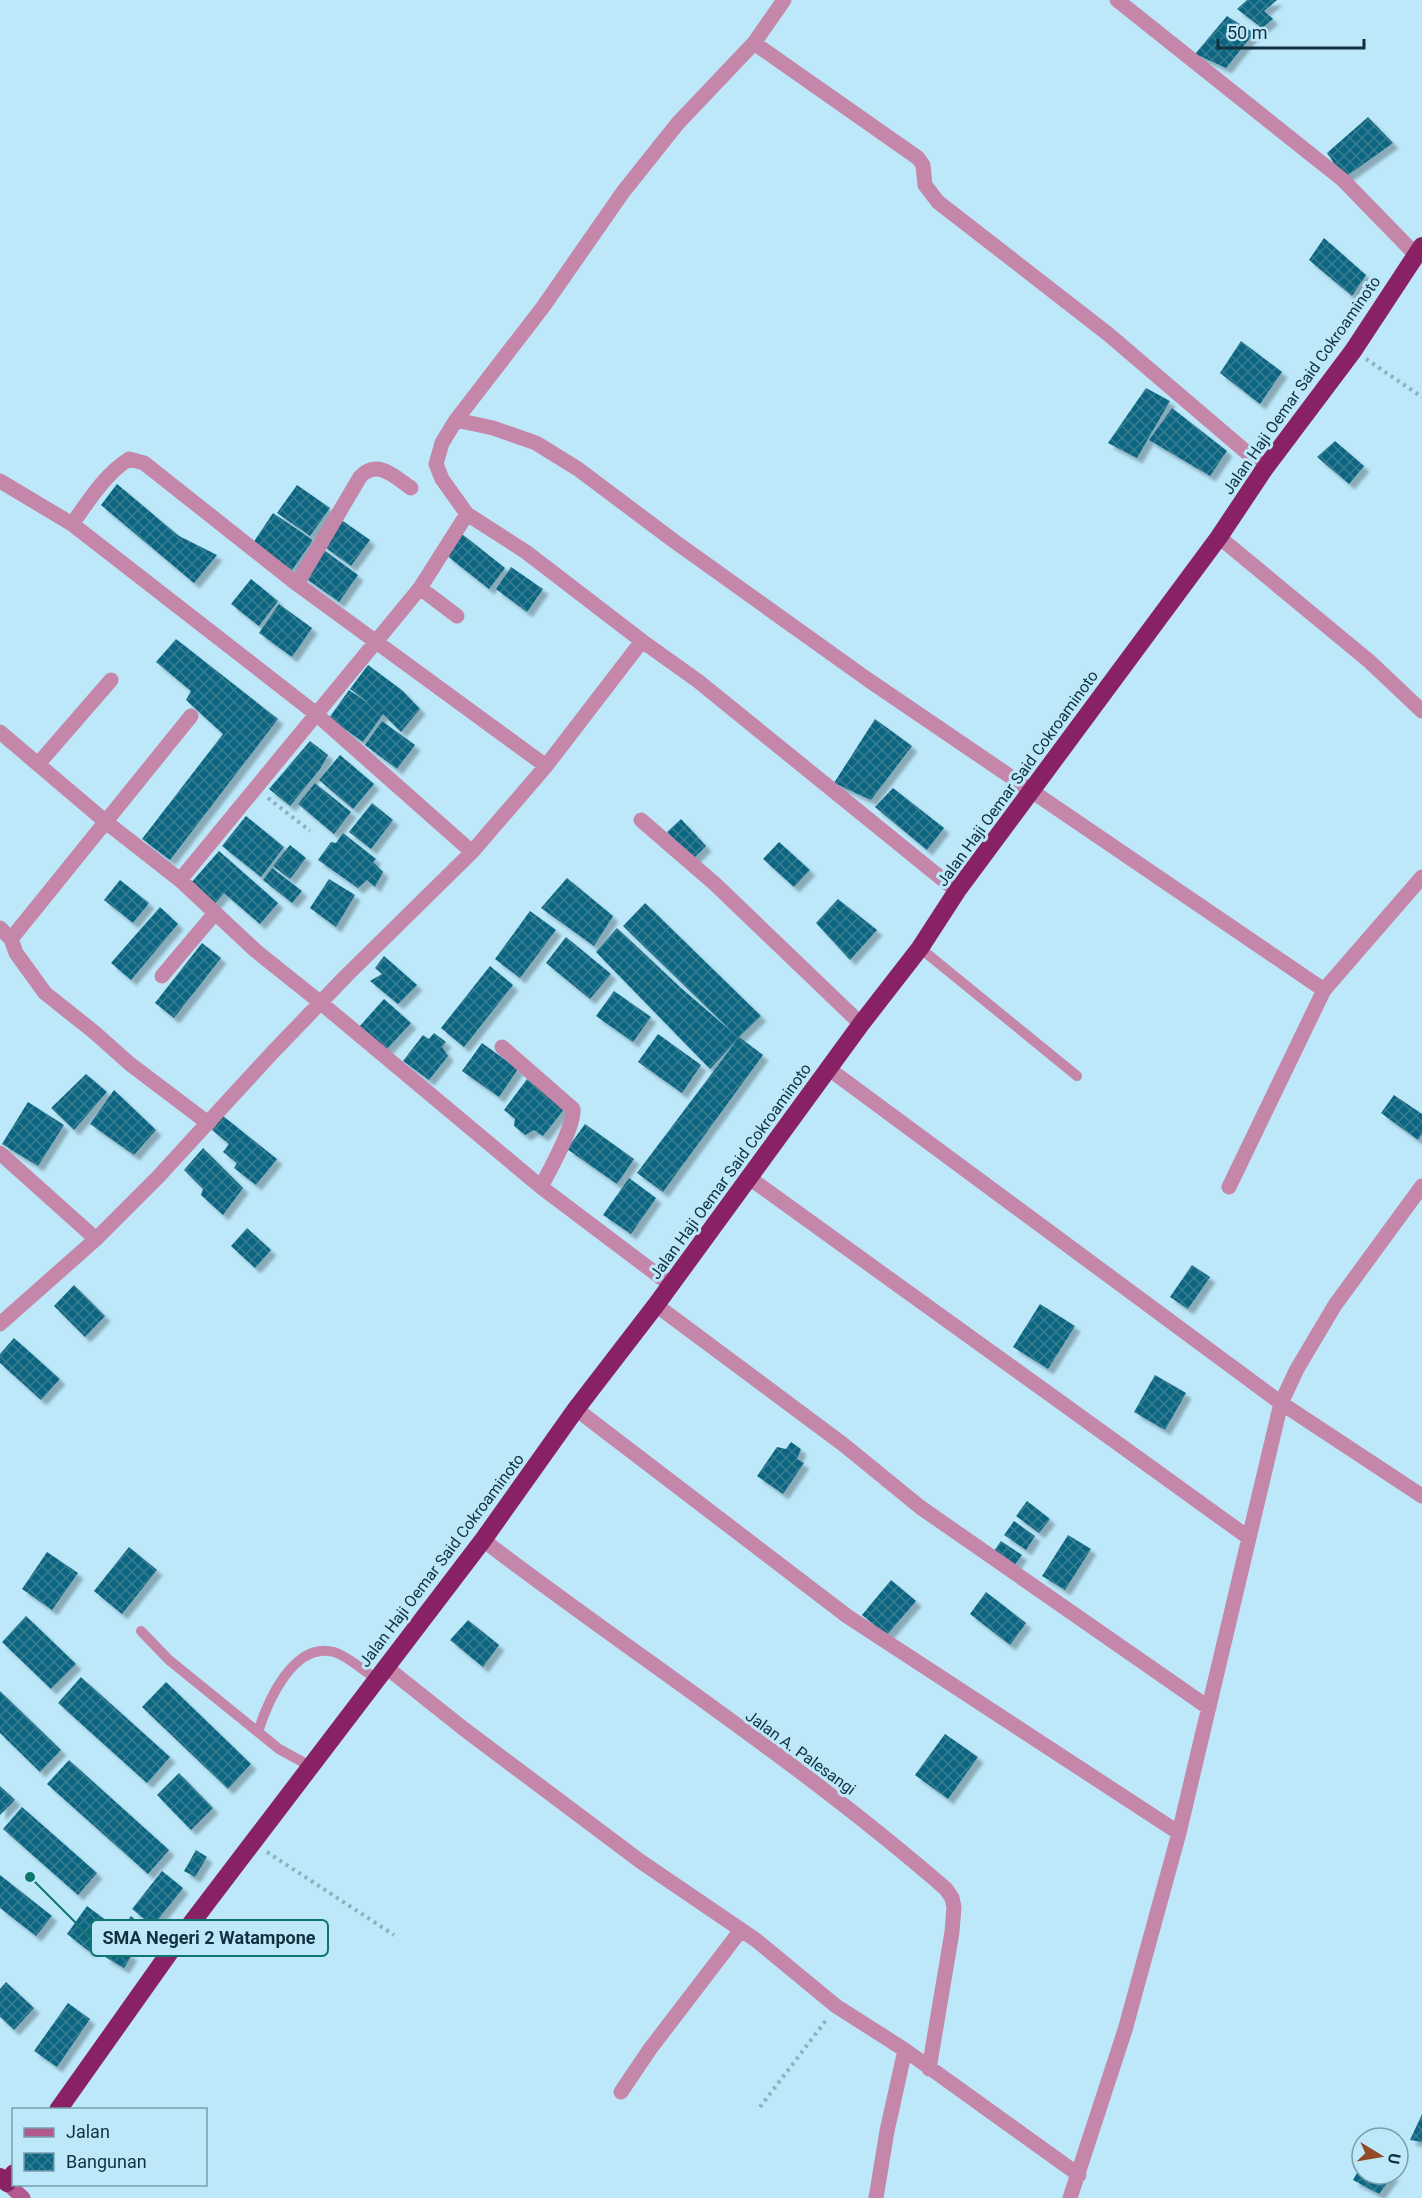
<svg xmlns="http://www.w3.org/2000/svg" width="1422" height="2198" font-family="Roboto,sans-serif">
<defs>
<pattern id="building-cross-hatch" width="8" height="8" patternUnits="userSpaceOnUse" patternTransform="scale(1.5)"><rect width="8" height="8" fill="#0d6681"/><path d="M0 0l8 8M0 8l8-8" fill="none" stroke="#387d92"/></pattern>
<filter id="shadow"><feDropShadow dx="5.5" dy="5.5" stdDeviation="1.5" flood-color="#0004"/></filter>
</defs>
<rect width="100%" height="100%" fill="#bce8fa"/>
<path fill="url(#building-cross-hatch)" filter="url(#shadow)" d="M1247 0H1277L1264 11 1273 19 1262 28 1237 9Z
M1227 16 1254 33 1226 68 1195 54Z
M1368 117 1393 143 1344 178 1327 153Z
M1324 238 1366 275 1352 296 1309 260Z
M1241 341 1282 372 1260 404 1220 373Z
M1146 388 1170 401 1137 458 1108 443Z
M1172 408 1227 451 1210 476 1149 440Z
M1335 441 1364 466 1349 484 1317 457Z
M117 484 179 536 217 555 194 583 101 505Z
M297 485 330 508 310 536 277 513Z
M273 513 313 540 292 570 253 543Z
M340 519 370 540 351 566 322 545Z
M462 534 505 568 489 589 446 555Z
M317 545 358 575 339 602 297 572Z
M511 567 543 589 527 612 496 589Z
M251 579 278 601 259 626 231 604Z
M279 604 312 628 292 657 259 633Z
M176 639 278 719 170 860 142 839 223 734 186 700 191 691 156 662Z
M368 665 403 691 420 709 401 732 383 714 363 742 329 718 349 690 370 704 350 689Z
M875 719 912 746 871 800 834 783Z
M382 721 415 745 397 769 365 745Z
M310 741 328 755 320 769 290 806 269 789Z
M340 755 374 784 353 809 319 780Z
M315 783 351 812 334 834 298 804Z
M893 788 944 828 927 850 875 807Z
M372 803 393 820 371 849 349 832Z
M246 816 284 847 261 877 222 846Z
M681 819 706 846 693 859 667 832Z
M343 833 376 859 373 862 383 872 375 887 367 880 358 888 318 860 331 842 336 843Z
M779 842 810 870 794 887 763 859Z
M290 845 306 858 290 879 273 866Z
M219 851 278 903 260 924 224 893 214 905 190 884Z
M272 868 302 891 292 903 263 880Z
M567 878 613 916 594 946 541 908Z
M329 879 355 895 336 927 310 908Z
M120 880 149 903 133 923 104 900Z
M838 899 877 930 850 960 816 923Z
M645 903 761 1016 739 1037 763 1055 663 1192 637 1173 737 1040 710 1069 596 952 617 928 681 988 732 1032 623 926Z
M160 907 178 924 131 980 111 963Z
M530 911 556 930 520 978 495 959Z
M566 937 611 974 590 999 546 963Z
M202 943 221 958 174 1018 155 1003Z
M384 956 417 985 398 1004 370 981 382 974 375 968Z
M490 966 513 985 464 1047 441 1028Z
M614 991 651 1017 633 1042 596 1016Z
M384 999 411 1023 386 1050 359 1027Z
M434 1033 446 1042 442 1047 448 1056 429 1080 403 1061 423 1035 429 1039Z
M658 1034 701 1065 682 1093 638 1062Z
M482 1043 518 1069 499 1097 462 1071Z
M86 1074 107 1092 74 1130 51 1108Z
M527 1079 565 1108 543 1136 534 1130 525 1135 514 1126 515 1119 504 1110Z
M114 1090 156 1130 134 1155 90 1124Z
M1394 1095 1422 1114V1134L1418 1140 1381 1113Z
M28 1102 64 1125 38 1166 2 1144Z
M223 1116 277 1159 256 1185 234 1168 237 1163 223 1152 229 1144 212 1130Z
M585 1124 634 1159 617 1184 567 1149Z
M203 1148 243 1188 223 1215 201 1195 203 1189 184 1170Z
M629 1178 656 1198 631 1234 603 1215Z
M247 1228 271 1250 255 1268 231 1246Z
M1192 1265 1210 1277 1188 1309 1170 1297Z
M74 1285 105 1316 85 1337 54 1306Z
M1040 1304 1075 1326 1048 1369 1013 1347Z
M14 1338 60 1379 41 1400 0 1363V1354Z
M1155 1375 1186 1393 1165 1430 1134 1412Z
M791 1442 801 1449 797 1459 804 1463 783 1494 757 1476 777 1447 786 1449Z
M1027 1501 1050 1519 1039 1533 1016 1516Z
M1014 1521 1035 1536 1026 1550 1004 1535Z
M1068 1535 1091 1549 1065 1590 1042 1576Z
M1001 1541 1022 1555 1011 1570 991 1555Z
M129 1547 157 1570 122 1614 94 1591Z
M47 1552 78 1573 52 1610 22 1589Z
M891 1580 916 1601 887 1635 862 1615Z
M986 1592 1026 1623 1010 1645 970 1614Z
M26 1616 76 1664 51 1689 2 1642Z
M468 1620 499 1645 483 1667 450 1640Z
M81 1677 170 1757 147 1783 58 1703Z
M166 1682 251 1764 228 1789 142 1707Z
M0 1691 61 1750 40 1772 0 1733Z
M945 1734 978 1757 948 1799 915 1775Z
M69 1760 169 1850 148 1874 47 1784Z
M179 1773 213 1808 191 1830 157 1795Z
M0 1786 15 1800 0 1815Z
M22 1807 97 1873 78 1895 3 1829Z
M196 1850 207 1857 195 1877 184 1871Z
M162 1871 183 1888 153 1926 132 1909Z
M0 1875 52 1916 36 1936 0 1908Z
M87 1906 111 1924 90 1952 67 1934Z
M131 1916 148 1930 135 1947 118 1934Z
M113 1944 132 1955 124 1968 105 1957Z
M6 1982 34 2008 14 2030 0 2017V1989Z
M68 2003 90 2019 57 2067 34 2051Z
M1422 2114V2142L1410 2140Z
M1362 2164V2174H1394L1379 2194 1353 2180Z"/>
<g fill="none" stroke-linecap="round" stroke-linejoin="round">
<path stroke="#88b1c1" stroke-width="4" stroke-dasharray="3 4.5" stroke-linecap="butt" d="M1366 359 1422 397
M268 798 310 831
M267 1852 394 1935
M760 2107 827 2019"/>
<path stroke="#c587a9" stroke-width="10" d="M920 948 1077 1076
M141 1631 169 1660 258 1732
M310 1766 279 1749 258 1732C267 1703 293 1641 334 1652 346 1655 365 1672 377 1679"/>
<path stroke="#c587a9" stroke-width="15" d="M784 0 754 43 678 123 623 192 543 307 456 420 442 443 436 464 442 479 467 514 526 552 642 641 698 681 957 891
M1117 0 1343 180 1416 255
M754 43 918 158 923 165 925 185 938 202 1108 334 1265 468
M456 420 493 428 536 443 578 469 674 541 867 679 1324 990
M0 481 72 524 315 713 472 852
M72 524C88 502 105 474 129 459L144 463 297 584 546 766
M1219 537 1369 661 1422 711
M297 584 360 477C377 458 395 477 411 488
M420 588 457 616
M0 732 106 822 180 880 256 951 321 1003 541 1187 671 1285
M39 763 111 680
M641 820 715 884 861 1024
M180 880 420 588 467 514
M0 928 11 939 16 953 45 993 94 1032 130 1064 208 1123
M11 939 191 716
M162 976 215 913
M502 1047 573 1109C575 1126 549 1171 541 1187
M829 1069 1281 1403 1422 1496
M0 1153 96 1239
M748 1177 1249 1538
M1229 1187 1324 990 1422 877
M656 1305 844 1445 920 1507 1209 1708
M0 1324 96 1239 158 1177 272 1053 346 976 472 852 546 766 642 641
M576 1409 847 1616 1179 1833
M483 1540C637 1657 800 1762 946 1889L952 1898 954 1907 952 1932 929 2069
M386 1667 464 1729 640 1861 756 1940 836 2006 905 2050 1079 2175
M621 2092 650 2049 741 1930
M876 2198 887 2131 905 2050
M1070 2198 1125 2030 1179 1833 1281 1403 1297 1369 1335 1305 1422 1186"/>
<path stroke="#b2598e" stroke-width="15" d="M7 2183 23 2198"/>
<path stroke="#892165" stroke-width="18" d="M58 2110 177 1942 483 1540 576 1409 656 1305 861 1024 920 948 957 891 1219 537 1265 468 1353 351 1422 246
M0 2177 7 2183 14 2173"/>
</g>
<g text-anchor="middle" stroke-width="6" stroke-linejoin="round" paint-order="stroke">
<g font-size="16" fill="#10313d" stroke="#bce8fa">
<text transform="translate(1301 385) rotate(-55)" y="6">Jalan Haji Oemar Said Cokroaminoto</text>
<text transform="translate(1017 778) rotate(-54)" y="6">Jalan Haji Oemar Said Cokroaminoto</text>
<text transform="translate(730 1171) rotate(-54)" y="6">Jalan Haji Oemar Said Cokroaminoto</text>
<text transform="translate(441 1560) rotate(-53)" y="6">Jalan Haji Oemar Said Cokroaminoto</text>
<text transform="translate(801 1752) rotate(36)" y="6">Jalan A. Palesangi</text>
</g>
</g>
<path fill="none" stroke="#0f766e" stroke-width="2" d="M30 1877L91 1938"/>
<circle fill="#0f766e" stroke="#bce8fa" stroke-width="2" cx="30" cy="1877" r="6"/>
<rect fill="#bce8fa" stroke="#0f766e" stroke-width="2" x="91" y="1920" width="237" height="36" rx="6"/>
<g font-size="18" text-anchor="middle" font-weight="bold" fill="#10313d">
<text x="209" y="1944">SMA Negeri 2 Watampone</text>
</g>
<rect x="12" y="2108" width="195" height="78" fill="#bce8fa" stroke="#779fae" stroke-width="1.5"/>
<rect x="24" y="2128" width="30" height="9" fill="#b2598e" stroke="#779fae" stroke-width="1.5"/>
<text x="66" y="2138" font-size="18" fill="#10313d">Jalan</text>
<rect x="24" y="2153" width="30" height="18" fill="url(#building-cross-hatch)" stroke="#779fae" stroke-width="1.5"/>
<text x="66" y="2168" font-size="18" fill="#10313d">Bangunan</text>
<g transform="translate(1380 2156) rotate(101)"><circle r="28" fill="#bce8fa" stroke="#779fae" stroke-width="1.5"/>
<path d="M0-4.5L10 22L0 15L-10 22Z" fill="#924a27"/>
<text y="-9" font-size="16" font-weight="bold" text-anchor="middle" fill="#10313d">U</text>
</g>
<path d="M1218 39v9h146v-9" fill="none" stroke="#10313d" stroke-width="3"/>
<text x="1227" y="39" font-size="18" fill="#10313d" stroke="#bce8fa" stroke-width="4.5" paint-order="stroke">50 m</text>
</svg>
